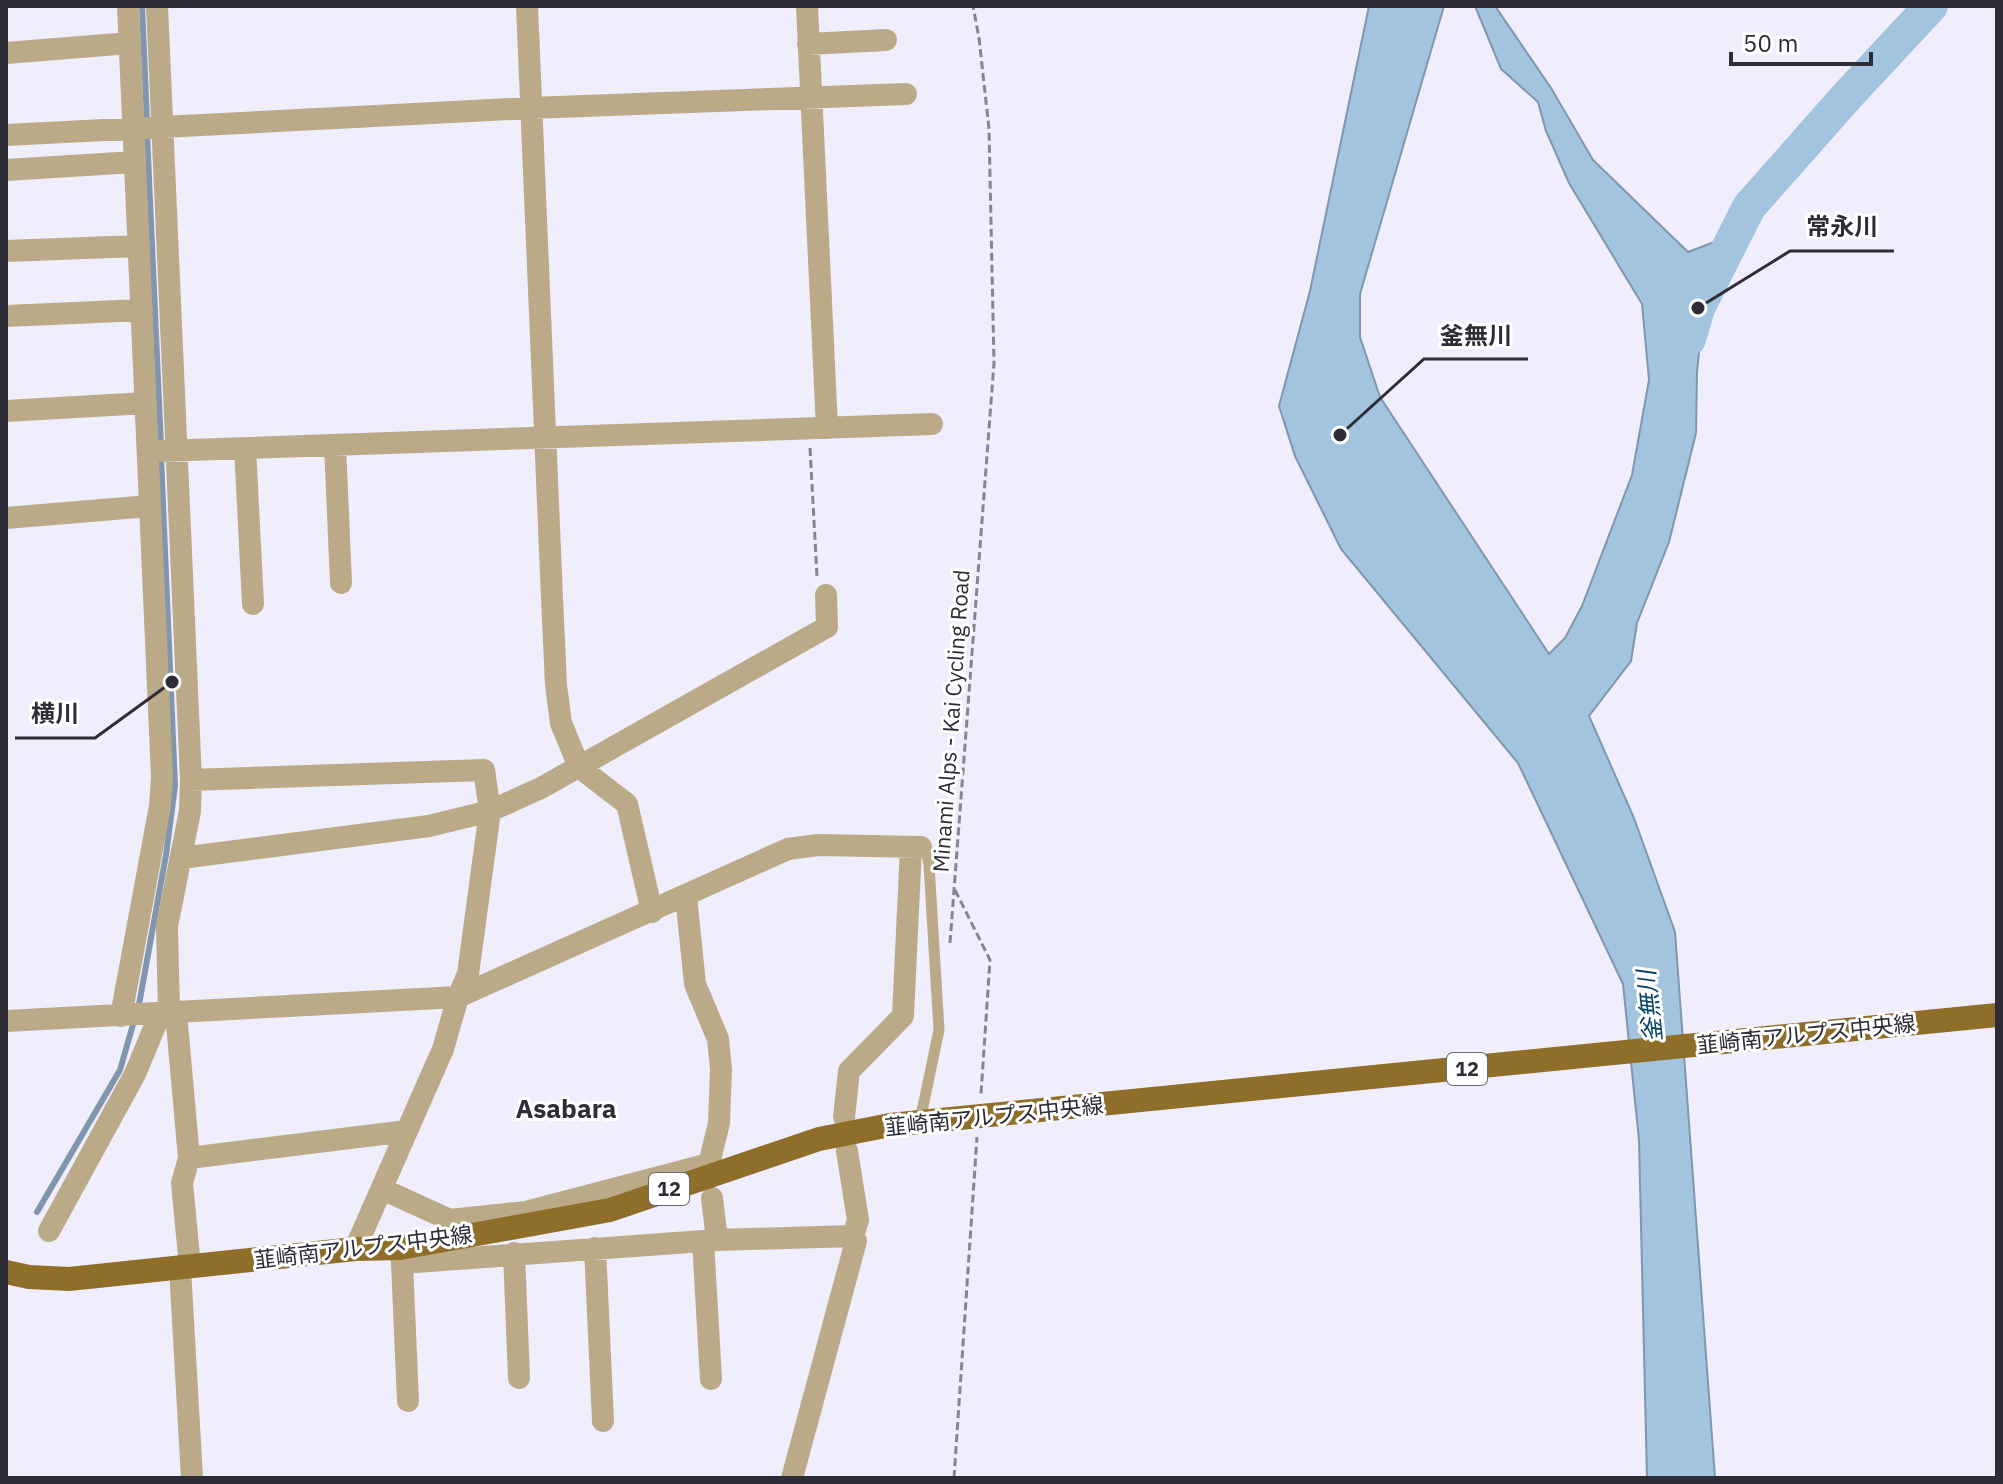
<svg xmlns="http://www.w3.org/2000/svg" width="2003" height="1484" font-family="'IBM Plex Sans','Noto Sans JP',sans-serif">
<rect width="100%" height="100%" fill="#f0edfc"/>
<path fill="#a2c4de" stroke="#7f96ac" stroke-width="2" d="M1369 6H1444L1360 294V337L1380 397 1549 654 1565 638 1582 606 1632 475 1649 380 1642 304 1569 183 1546 131 1538 102 1501 69 1475 6H1495L1551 88 1593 160 1688 252 1735 234 1705 294 1697 372 1696 433 1669 542 1637 623 1631 661 1589 716 1634 818 1675 932 1715 1478H1647L1639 1140 1623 984 1518 763 1341 549 1295 456 1279 406 1310 291Z"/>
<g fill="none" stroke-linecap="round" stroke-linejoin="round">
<path stroke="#7f96ac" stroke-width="6" d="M142 6 147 122
M147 133 161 446
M138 1010 166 855 175 786 161 457
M37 1212 120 1070 134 1021"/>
<path stroke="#a2c4de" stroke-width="34" d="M1689 339 1698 308 1749 207 1848 95 1931 6"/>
<path stroke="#868490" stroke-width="3" stroke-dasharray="8 4" stroke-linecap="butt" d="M810 448 817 576
M955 890 990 960 981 1094
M950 943 994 363 989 129 979 38 973 6
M954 1478 977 1137"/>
<path stroke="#ba8" stroke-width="11" d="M920 1121 939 1030 929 865 927 853 921 847"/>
<path stroke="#ba8" stroke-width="22" d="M157 6 191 780 190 811 167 926 169 1013
M527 6 552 598 556 685 561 723 579 767 627 804 652 912
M807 6 827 428
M808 44 886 40
M6 53 130 43
M6 135 531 108 906 94
M6 170 135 162
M6 251 139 246
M6 316 142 310
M6 411 146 403
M335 445 341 583
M245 448 253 604
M161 451 932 424
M6 518 150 506
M191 780 484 770 490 811 468 974 458 997 443 1049 355 1249
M181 858 429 826 490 811 541 788 827 627 826 595
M176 1013 189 1158 407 1131
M121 1016 160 806 162 777 128 6
M6 1021 458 997 788 849 818 845 921 847
M844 1117 849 1071 903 1016 911 847
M847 1151 858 1220 853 1236
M189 1158 182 1183 190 1267
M382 1189 450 1220 526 1212 709 1164 719 1123 721 1069 718 1039 695 984 686 896
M712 1198 717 1240
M49 1231 135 1074 160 1014
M703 1241 711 1379
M400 1248 402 1263 717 1240 853 1236 856 1241 792 1478
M595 1248 603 1421
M514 1253 519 1378
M402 1263 408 1401
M180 1268 192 1478"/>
<path stroke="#8e6e29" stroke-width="24" d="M6 1272 29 1277 69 1279 355 1249 400 1248 610 1210 819 1139 890 1125 1997 1015"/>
</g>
<g text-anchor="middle" stroke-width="6" stroke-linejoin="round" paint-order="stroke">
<g fill="#fff" stroke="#6d6b72" stroke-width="2">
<rect x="1447" y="1053" width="40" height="32" rx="6"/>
<rect x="649" y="1173" width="40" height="32" rx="6"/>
</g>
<g font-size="20" font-weight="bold" fill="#2e2c36">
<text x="1467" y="1076">12</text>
<text x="669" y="1196">12</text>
</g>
<g font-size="22" fill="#2e2c36" stroke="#fff">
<text transform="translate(951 721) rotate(-86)" y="8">Minami Alps - Kai Cycling Road</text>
<text transform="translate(1806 1034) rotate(-6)" y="8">韮崎南アルプス中央線</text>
<text transform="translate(994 1116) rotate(-6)" y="8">韮崎南アルプス中央線</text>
<text transform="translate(363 1247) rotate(-7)" y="8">韮崎南アルプス中央線</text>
</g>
<g font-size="24" font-style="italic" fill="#074366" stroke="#fff">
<text transform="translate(1650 1006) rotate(-96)" y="8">釜無川</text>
</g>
<g font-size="26" font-weight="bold" fill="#2e2c36" stroke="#fff">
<text x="566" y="1118">Asabara</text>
</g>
</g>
<path fill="none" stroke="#2e2c36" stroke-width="3" d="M1698 308L1790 251H1894M1340 435L1424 359H1528M172 682L95 738H15"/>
<g fill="#2e2c36" stroke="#fff" stroke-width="3">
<circle cx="1698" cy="308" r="8"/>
<circle cx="1340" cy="435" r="8"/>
<circle cx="172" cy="682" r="8"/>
</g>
<g font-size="24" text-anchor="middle" font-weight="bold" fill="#2e2c36" stroke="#fff" stroke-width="6" stroke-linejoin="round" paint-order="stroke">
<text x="1842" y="235">常永川</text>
<text x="1476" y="344">釜無川</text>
<text x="55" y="722">横川</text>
</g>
<rect width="2003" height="1484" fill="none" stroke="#2e2c36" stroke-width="16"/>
<path d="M1731 52v12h140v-12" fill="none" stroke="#2e2c36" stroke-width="4"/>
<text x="1743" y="52" font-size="24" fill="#2e2c36" stroke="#ffffff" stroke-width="6" paint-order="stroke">50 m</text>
</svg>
